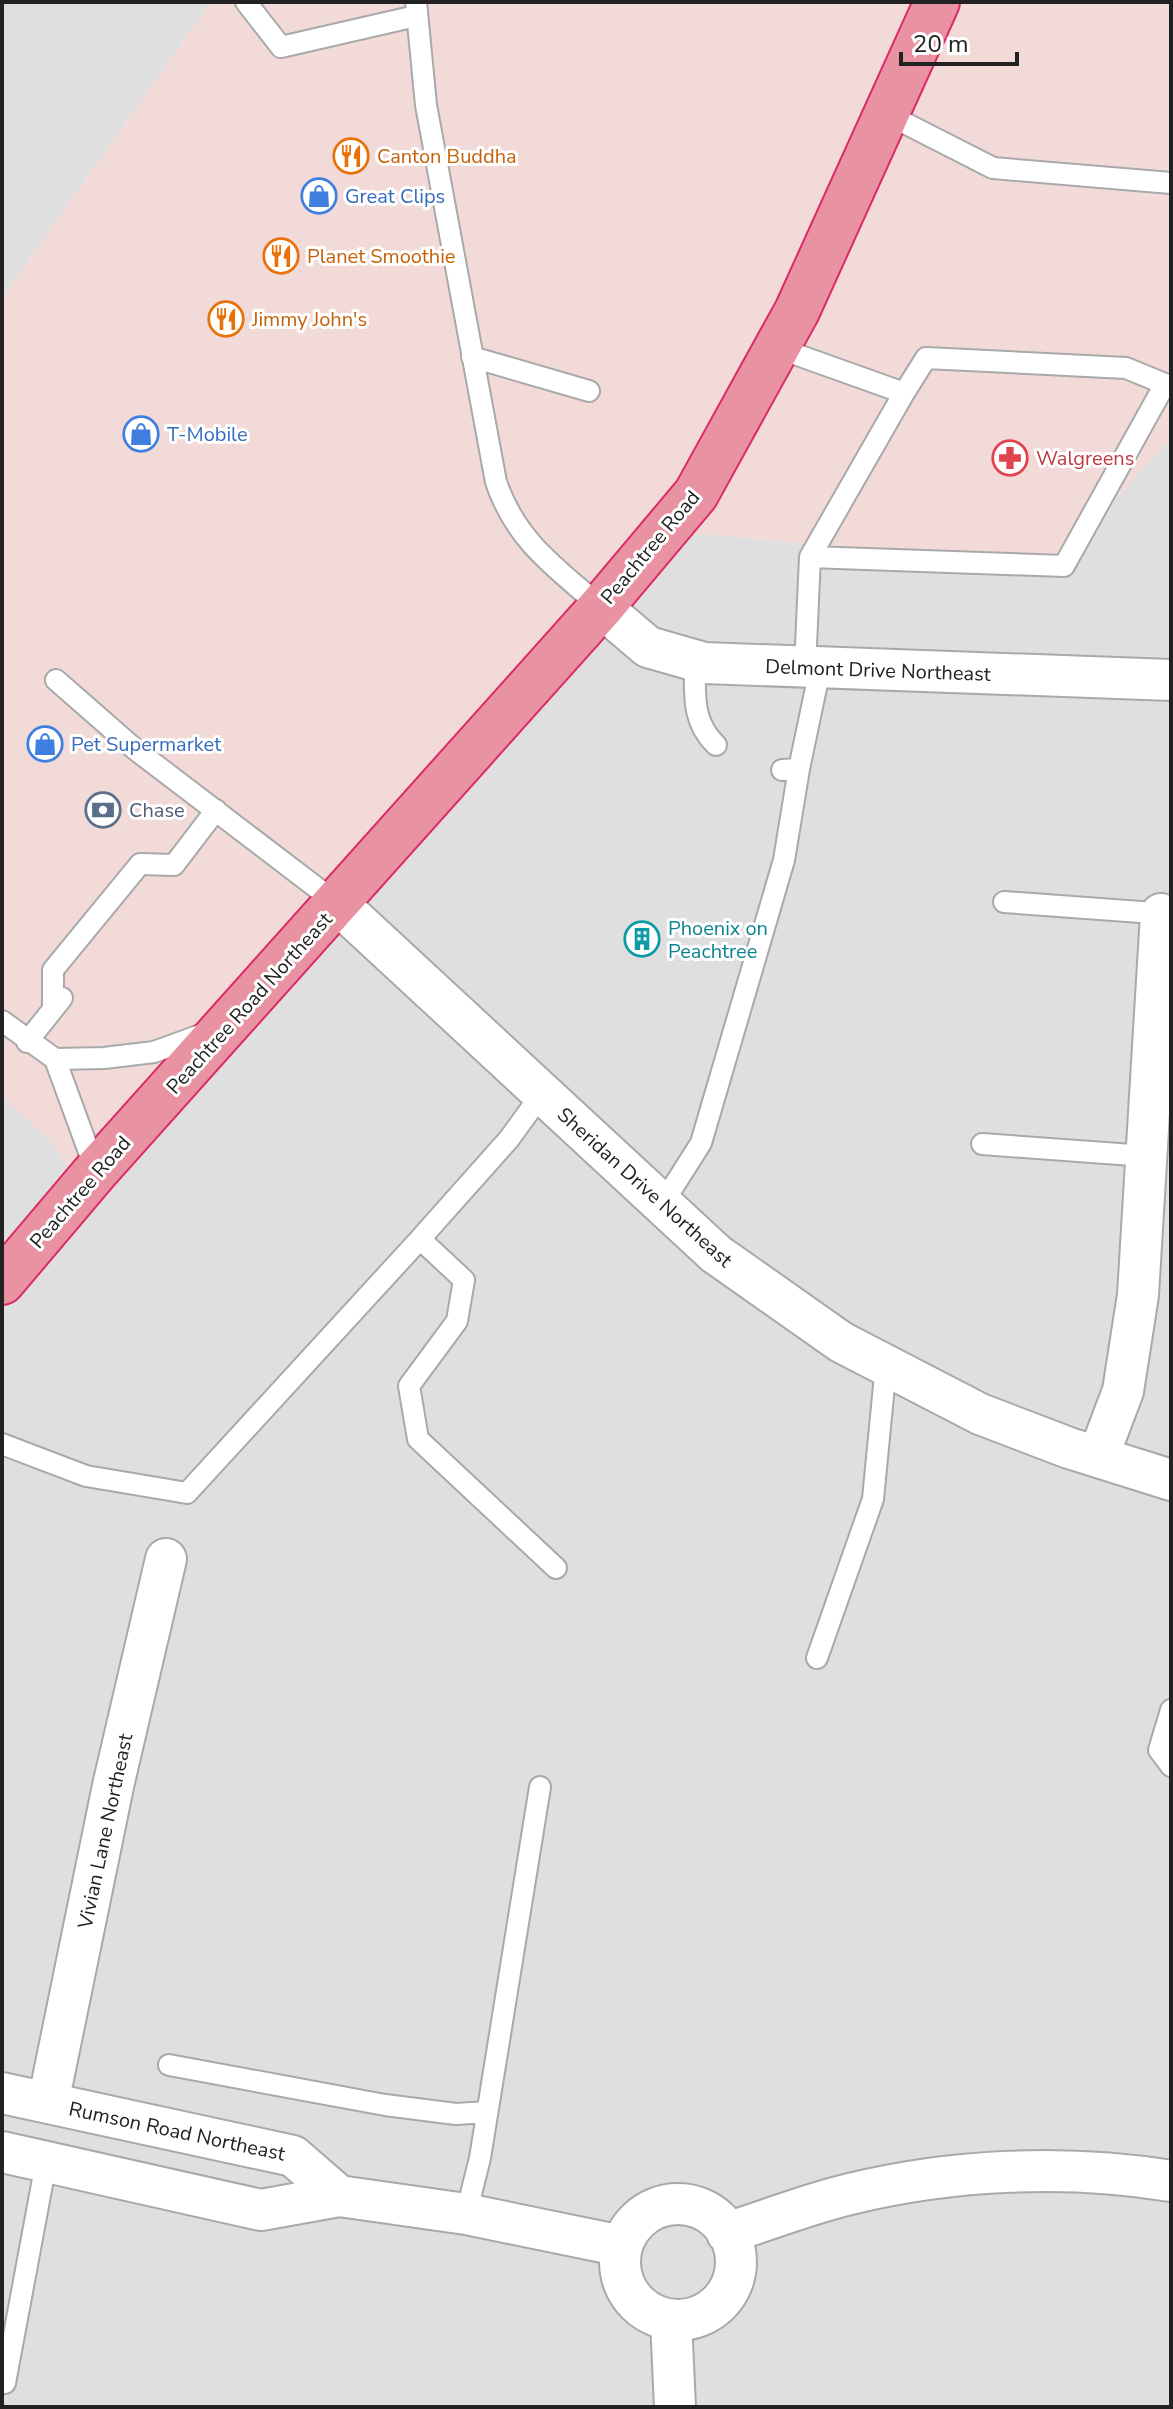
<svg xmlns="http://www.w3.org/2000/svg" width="1173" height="2409" font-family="'Nunito Sans',sans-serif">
<rect width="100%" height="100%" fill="#f2efe9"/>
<path fill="#e0dfdf" d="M2 2H211L2 298Z
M1171 437V2407H2V1096L53 1144 74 1178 637 529 1058 564Z"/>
<path fill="#f2dad9" d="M211 2H1171V437L1058 564 637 529 74 1179 53 1144 2 1096V298Z"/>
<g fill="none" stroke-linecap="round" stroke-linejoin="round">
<defs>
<path id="lane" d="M246 2 281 47 416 16
M416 2 426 105 496 482C516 541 556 568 601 607
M887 114 993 168 1171 183
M778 348 904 393 810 557
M472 357 589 391
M695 660C695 693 691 721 716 745
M805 667 810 557 1064 566 1165 384 1126 368 926 358 904 393
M56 680 136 750 338 904
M782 770 799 769 820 669
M1004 902 1168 914
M53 1008V970L140 864 174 865 216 810
M2 1021 55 1059 104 1058 154 1052 206 1033
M27 1042 62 998
M55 1059 96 1171
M541 1095 509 1139 420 1239 464 1280 457 1321 409 1386 418 1439 556 1568
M982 1144 1146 1156
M661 1206 701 1143 784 860 799 769
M2 1444 86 1476 187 1493 420 1239
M817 1658 873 1499 886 1365
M1171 1710 1159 1750 1171 1766
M169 2065 385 2105 456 2114 487 2112
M466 2214 480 2158 540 1787
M5 2383 46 2163"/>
<path id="street" d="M601 607 648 647 704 663 1171 680
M338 904 716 1254 841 1342 980 1414 1069 1448 1171 1480
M1098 1457 1123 1391 1138 1295 1161 914
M2 2093 293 2156 339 2196
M48 2103 113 1786 166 1559
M2 2152 261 2210 339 2196 466 2214 622 2246
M620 2262a58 58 0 1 1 116 0a58 58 0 1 1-116 0Z
M727 2233C768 2220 808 2204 850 2194 952 2169 1067 2164 1171 2181
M671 2320 675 2407"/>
<path id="highway" d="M2 1282 96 1171 601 607 696 494 797 311 937 2"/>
</defs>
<use href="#lane" stroke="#a9a9a9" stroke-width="24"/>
<use href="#street" stroke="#a9a9a9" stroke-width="44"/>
<use href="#highway" stroke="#dc2a67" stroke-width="48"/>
<use href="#lane" stroke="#fff" stroke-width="20"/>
<use href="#street" stroke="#fff" stroke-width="40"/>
<use href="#highway" stroke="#e892a2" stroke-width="44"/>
</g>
<defs>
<symbol id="restaurant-ring" viewBox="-11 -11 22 22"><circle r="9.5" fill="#fff" stroke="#e8710a" stroke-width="1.5"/><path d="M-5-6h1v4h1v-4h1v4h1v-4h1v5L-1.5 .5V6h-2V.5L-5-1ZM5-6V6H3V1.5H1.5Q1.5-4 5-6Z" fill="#e8710a"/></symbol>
<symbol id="shop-ring" viewBox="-11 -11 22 22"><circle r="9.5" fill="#fff" stroke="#3f7fe0" stroke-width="1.5"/><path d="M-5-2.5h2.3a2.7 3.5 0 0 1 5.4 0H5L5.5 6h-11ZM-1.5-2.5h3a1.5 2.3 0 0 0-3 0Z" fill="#3f7fe0"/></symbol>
<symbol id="pharmacy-ring" viewBox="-11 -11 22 22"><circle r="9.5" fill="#fff" stroke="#e0444e" stroke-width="1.5"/><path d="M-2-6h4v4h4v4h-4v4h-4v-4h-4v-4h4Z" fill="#e0444e"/></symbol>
<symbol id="bank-ring" viewBox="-11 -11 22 22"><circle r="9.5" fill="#fff" stroke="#5c6f8a" stroke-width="1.5"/><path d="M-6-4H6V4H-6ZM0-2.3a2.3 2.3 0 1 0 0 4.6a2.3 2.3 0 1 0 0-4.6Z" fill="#5c6f8a"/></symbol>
<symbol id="building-ring" viewBox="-11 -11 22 22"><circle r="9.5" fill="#fff" stroke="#0f9aa8" stroke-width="1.5"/><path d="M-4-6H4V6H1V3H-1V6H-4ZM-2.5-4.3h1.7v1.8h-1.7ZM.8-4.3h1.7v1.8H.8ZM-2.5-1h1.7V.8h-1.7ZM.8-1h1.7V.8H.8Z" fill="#0f9aa8"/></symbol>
</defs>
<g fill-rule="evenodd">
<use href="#restaurant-ring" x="331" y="136" width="40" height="40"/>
<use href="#shop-ring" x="299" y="176" width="40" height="40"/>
<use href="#restaurant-ring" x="261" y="236" width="40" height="40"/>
<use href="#restaurant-ring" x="206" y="299" width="40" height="40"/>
<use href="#shop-ring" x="121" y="414" width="40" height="40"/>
<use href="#pharmacy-ring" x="990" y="438" width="40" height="40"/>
<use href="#shop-ring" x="25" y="724" width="40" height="40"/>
<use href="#bank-ring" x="83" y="790" width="40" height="40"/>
<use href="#building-ring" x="622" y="919" width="40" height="40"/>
</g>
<g text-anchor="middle" stroke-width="6" stroke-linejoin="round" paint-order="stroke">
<g font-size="20" fill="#c56008" stroke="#fff" text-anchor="start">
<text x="377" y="163">Canton Buddha</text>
<text x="307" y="263">Planet Smoothie</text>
<text x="252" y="326">Jimmy John's</text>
</g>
<g font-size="20" fill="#366cbe" stroke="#fff" text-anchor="start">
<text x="345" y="203">Great Clips</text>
<text x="167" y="441">T-Mobile</text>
<text x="71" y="751">Pet Supermarket</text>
</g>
<g font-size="20" fill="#be3a42" stroke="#fff" text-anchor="start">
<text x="1036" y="465">Walgreens</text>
</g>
<g font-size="20" fill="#222" stroke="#fff">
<text transform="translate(650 547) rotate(-50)" y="7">Peachtree Road</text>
<text transform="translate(878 670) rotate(2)" y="7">Delmont Drive Northeast</text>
<text transform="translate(249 1003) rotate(-48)" y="7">Peachtree Road Northeast</text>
<text transform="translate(645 1187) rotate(42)" y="7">Sheridan Drive Northeast</text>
<text transform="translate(80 1192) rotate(-49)" y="7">Peachtree Road</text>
<text transform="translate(105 1831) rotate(-78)" y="7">Vivian Lane Northeast</text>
<text transform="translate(177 2131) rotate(12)" y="7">Rumson Road Northeast</text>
</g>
<g font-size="20" fill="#4e5e75" stroke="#fff" text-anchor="start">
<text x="129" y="817">Chase</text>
</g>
<g font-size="20" fill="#0d838f" stroke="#fff" text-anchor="start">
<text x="668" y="935">Phoenix on<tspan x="668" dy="23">Peachtree</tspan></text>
</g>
</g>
<rect width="1173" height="2409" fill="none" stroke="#222222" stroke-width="8"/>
<path d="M901 52v12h116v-12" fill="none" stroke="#222222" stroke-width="4"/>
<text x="913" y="52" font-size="24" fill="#222222" stroke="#ffffff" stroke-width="6" paint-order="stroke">20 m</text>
</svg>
